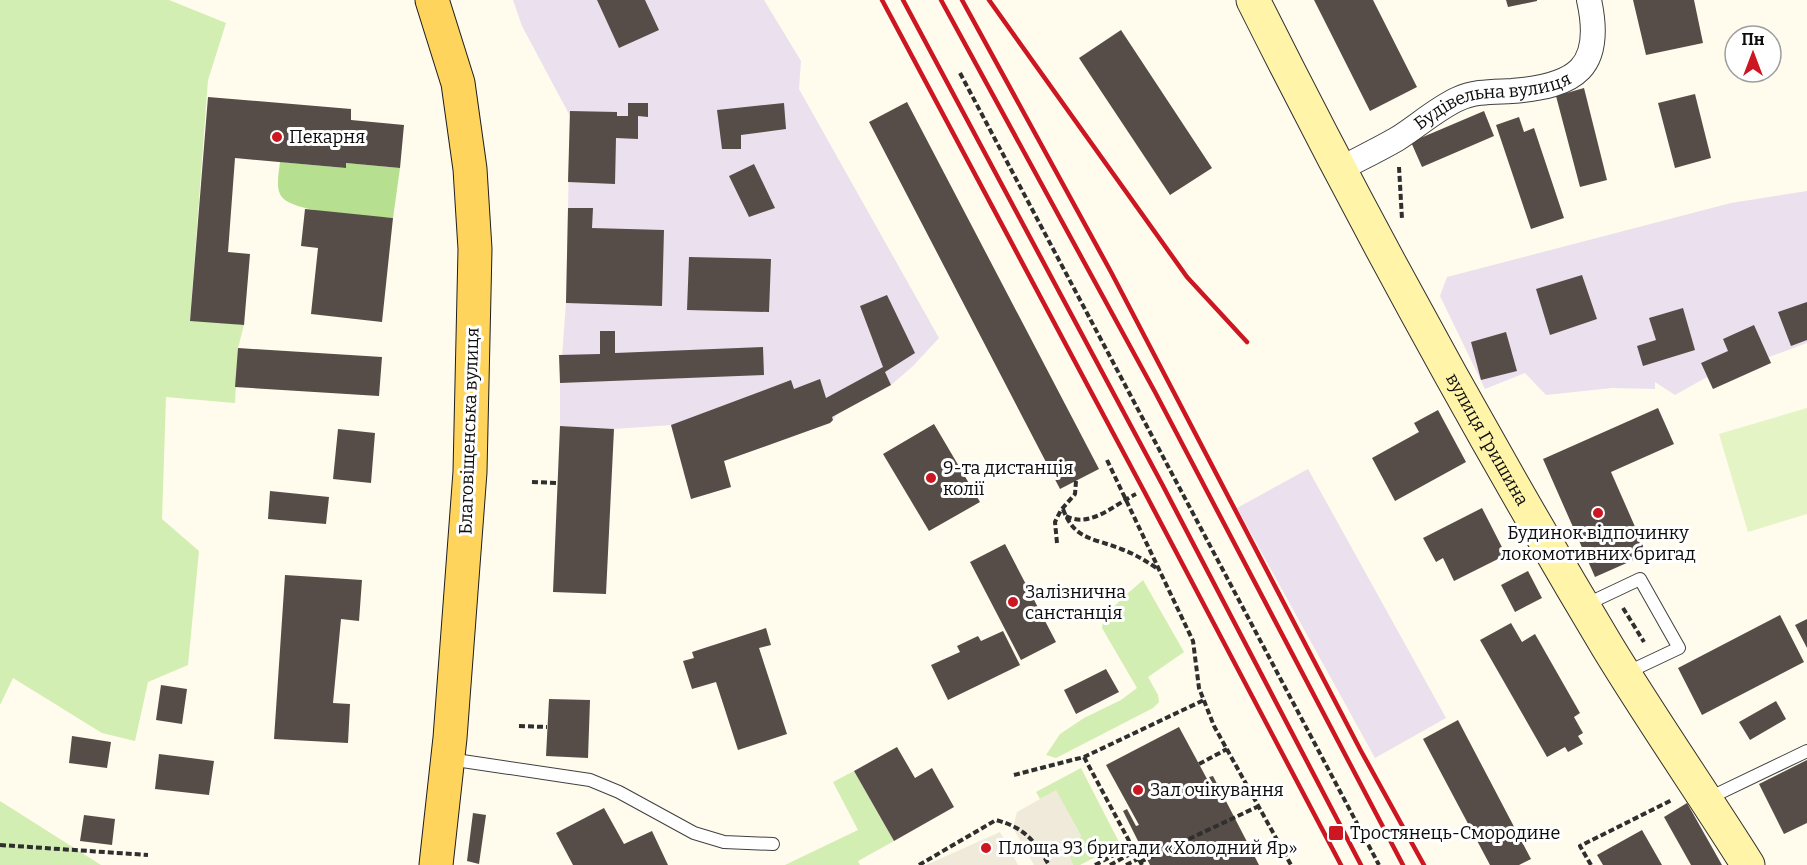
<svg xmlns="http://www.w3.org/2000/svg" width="1807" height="865" font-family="Bitter,serif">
<rect width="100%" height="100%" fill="#fffbed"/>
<path fill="#ebe0ed" d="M513 0H764L801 61 799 89 939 338 912 367 891 385 837 414 830 423 724 461 731 487 691 499 671 425 614 429 560 426V383L566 303 570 116 522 26Z
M1807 191V343L1769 357 1771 363 1713 389 1707 377 1675 395 1655 382V389L1612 388 1546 395 1525 373 1485 389 1440 296 1447 277 1731 203Z
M1308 469 1446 718 1375 758 1237 508Z"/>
<path fill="#d2eeb2" d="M0 0H169L226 23 208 80 190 320 244 325 238 348 235 403 166 397 162 519 199 551 188 665 148 682 135 741 102 733 13 678 0 705Z
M1143 580 1184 652 1148 677 1158 695 1159 702 1153 708 1056 758 1046 755 1060 734 1084 718 1121 700 1137 688 1102 628C1103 612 1131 591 1143 580Z
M1081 768 1120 844 1080 865H1073C1066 853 1072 844 1081 836L1056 791 1040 799 1036 792Z
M854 771 894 841 858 861 860 865H785L858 830 833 782Z
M0 801 101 865H0Z"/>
<path fill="#b6e08f" d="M280 162 346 168V163L400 168 393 218C371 216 288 214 280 194 276 186 279 171 280 162Z"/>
<path fill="#e5f4c5" d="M1807 408V514L1748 532 1719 434Z"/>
<path fill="#f0eadb" d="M1056 790 1081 836 1074 843 1071 849 1069 855 1073 865H1034L1013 828 1017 812Z
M1000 832 1018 865H926Z"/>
<path fill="#574d48" d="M597 0H645L659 30 619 48Z
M1314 0H1373L1417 87 1370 111Z
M1506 0H1537V1L1508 7Z
M1633 0H1694L1703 43 1646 55Z
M1121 30 1212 168 1170 195 1079 58Z
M1584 88 1607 180 1580 187 1556 96Z
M1695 94 1711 158 1675 168 1658 103Z
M208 97 351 109V120L404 125 400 168 346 163V168L235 158 228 252 250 254 244 325 190 321Z
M907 102 1099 469 1060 489 869 122Z
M628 103H648V117L638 116V139L616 138 615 184 568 182 570 111 617 112V116H628Z
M784 103 786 129 741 135V149H722L717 110Z
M1484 111 1494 136 1422 167 1411 142Z
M1519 117 1524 132 1534 128 1564 218 1531 229 1496 125Z
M754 164 775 208 749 217 729 176Z
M568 208H593L592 228 664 230 662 306 566 303Z
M305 209 393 218 382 322 311 314 318 248 301 246Z
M689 257 771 259 769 312 687 310Z
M1582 275 1597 319 1550 335 1536 289Z
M887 295 915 353 885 372 891 385 832 417 833 420 830 423 724 461 731 487 691 499 671 425 791 380 794 389 820 379 826 398 883 367 860 306Z
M1807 302V340L1791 346 1778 312Z
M1683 308 1695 350 1643 366 1637 346 1656 340 1649 318Z
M1754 325 1771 363 1713 389 1701 363 1728 351 1723 339Z
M600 331H615V353L763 347 764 375 560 383 559 355 600 354Z
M1506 332 1517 371 1481 380 1471 342Z
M238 348 382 357 379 396 235 387Z
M1658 408 1674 444 1611 472 1647 554 1595 577 1543 459Z
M1438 410 1466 462 1395 501 1372 458 1419 432 1414 423Z
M934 424 980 502 929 531 883 454Z
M560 426 614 429 606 594 553 592Z
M338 429 375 433 371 483 333 479Z
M270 491 329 497 326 524 268 519Z
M1482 508 1506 555 1454 581 1443 558 1436 562 1423 538Z
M1005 544 1056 642 1021 660 970 562Z
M1528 571 1542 598 1515 612 1501 585Z
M285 575 362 580 359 621 341 619 333 703 350 704 348 743 274 739Z
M1780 615 1804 662 1702 715 1678 668Z
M1807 619V648L1795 625Z
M1511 623 1522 642 1535 634 1580 713 1574 717 1583 733 1578 736 1583 744 1568 752 1565 747 1547 757 1480 640Z
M766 628 771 645 759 648 787 734 738 750 716 682 692 689 683 661 694 658 692 652Z
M1003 631 1020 665 948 700 931 665 960 652 957 646 978 636 981 641Z
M1106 669 1119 692 1076 714 1064 690Z
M161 685 187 689 182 724 156 720Z
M549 699 590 700 588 758 546 756Z
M1776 701 1786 719 1750 740 1739 722Z
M1458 720 1531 859 1519 865H1490L1423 739Z
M1179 727 1213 790 1216 789 1209 777 1213 776 1259 865H1150L1123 811 1127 809 1136 826 1139 825 1106 765Z
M72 736 111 742 107 768 69 763Z
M897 747 915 778 932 768 954 807 894 841 854 771Z
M159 754 214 761 209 795 155 789Z
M1807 760V823L1784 834 1759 784Z
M1687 803 1722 865H1691L1664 817Z
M604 808 624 844 652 831 668 865H573L556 833Z
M473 813 486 815 479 864 467 861Z
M84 815 115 819 112 845 80 841Z
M1642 830 1662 865H1603L1597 855Z"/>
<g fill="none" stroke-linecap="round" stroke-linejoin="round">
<defs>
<path id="service" d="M1585 605 1640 579 1679 648 1626 673
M449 759 590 780 619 792 694 833 724 842 773 844
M1707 799 1807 751"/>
<g id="minor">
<path id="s1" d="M1340 169C1359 159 1378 150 1397 139 1418 126 1436 109 1458 99 1475 91 1494 92 1512 91 1576 86 1604 68 1589 0"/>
</g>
<g id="secondary">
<path id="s2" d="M1253 0C1363 220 1481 435 1607 646 1652 720 1702 792 1748 865"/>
</g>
<path id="primary" d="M432 0 458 83 470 169 475 249 470 472 450 738 436 865"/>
</defs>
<use href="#service" stroke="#404040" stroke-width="14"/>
<use href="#minor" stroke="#404040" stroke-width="26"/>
<use href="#secondary" stroke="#2f2f2f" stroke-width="35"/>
<use href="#primary" stroke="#1e1e1e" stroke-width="35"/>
<path stroke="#2f2f2f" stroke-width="4" stroke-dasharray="6 3" stroke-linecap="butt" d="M960 73 1379 865
M1399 167 1402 219
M1107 460 1193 641 1199 688 1214 726 1291 865
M532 482 557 483
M1063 509C1074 540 1094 538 1121 549 1135 554 1146 561 1158 569
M1066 516C1090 529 1115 504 1136 494
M1057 543 1055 522 1061 510 1075 494 1076 481
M1623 608 1644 642
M519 726 547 727
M1084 757 1142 865
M1199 764 1227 749
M1014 775 1084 757 1204 700
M0 845 148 855
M1140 862 1259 806
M919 865 996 820C1025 828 1034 840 1049 865
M1095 865 1131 846
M1110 865 1134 852
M1126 865 1138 859
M1591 865 1580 846 1672 800"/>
<use href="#service" stroke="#fff" stroke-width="12"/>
<use href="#minor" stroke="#fff" stroke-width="24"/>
<use href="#secondary" stroke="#fff4a8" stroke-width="33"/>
<use href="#primary" stroke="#ffd45d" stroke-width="33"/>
<path stroke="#cc1622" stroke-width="4.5" d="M882 0 1144 491 1341 865
M903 0 1162 484 1361 865
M941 0 1155 392 1403 865
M962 0 1111 272 1361 751 1424 865
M989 0 1187 277 1247 342"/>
</g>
<g fill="#cc1622" stroke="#fff" stroke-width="2">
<circle cx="277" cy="137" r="6"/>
<circle cx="931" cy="478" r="6"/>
<circle cx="1598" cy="513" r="6"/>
<circle cx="1013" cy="602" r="6"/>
<circle cx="1138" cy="790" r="6"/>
<rect x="1328" y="825" width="16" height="16" rx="3"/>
<circle cx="986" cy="848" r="6"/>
</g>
<g text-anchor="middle" stroke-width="6" stroke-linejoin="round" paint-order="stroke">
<g font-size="18" fill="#0d0d0d" stroke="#fff">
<text dy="6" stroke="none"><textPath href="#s1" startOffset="170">Будівельна вулиця</textPath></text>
<text transform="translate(469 431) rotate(-88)" y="6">Благовіщенська вулиця</text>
<text dy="6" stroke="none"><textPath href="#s2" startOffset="498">вулиця Гришина</textPath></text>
</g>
<g font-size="18" fill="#0d0d0d" stroke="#fff" text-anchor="start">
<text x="289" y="143">Пекарня</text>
<text x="943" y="474">9-та дистанція<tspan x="943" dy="21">колії</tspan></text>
<text x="1598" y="539" text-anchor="middle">Будинок відпочинку<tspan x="1598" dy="21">локомотивних бригад</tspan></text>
<text x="1025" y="598">Залізнична<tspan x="1025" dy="21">санстанція</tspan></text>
<text x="1150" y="796">Зал очікування</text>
<text x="1350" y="839">Тростянець-Смородине</text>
<text x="998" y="854">Площа 93 бригади «Холодний Яр»</text>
</g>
</g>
<g transform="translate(1753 54)"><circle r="28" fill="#ffffff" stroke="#9e9e9e" stroke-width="1.5"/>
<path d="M0-4.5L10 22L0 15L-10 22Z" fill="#cc1622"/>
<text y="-9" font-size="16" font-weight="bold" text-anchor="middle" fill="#0d0d0d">Пн</text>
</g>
</svg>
